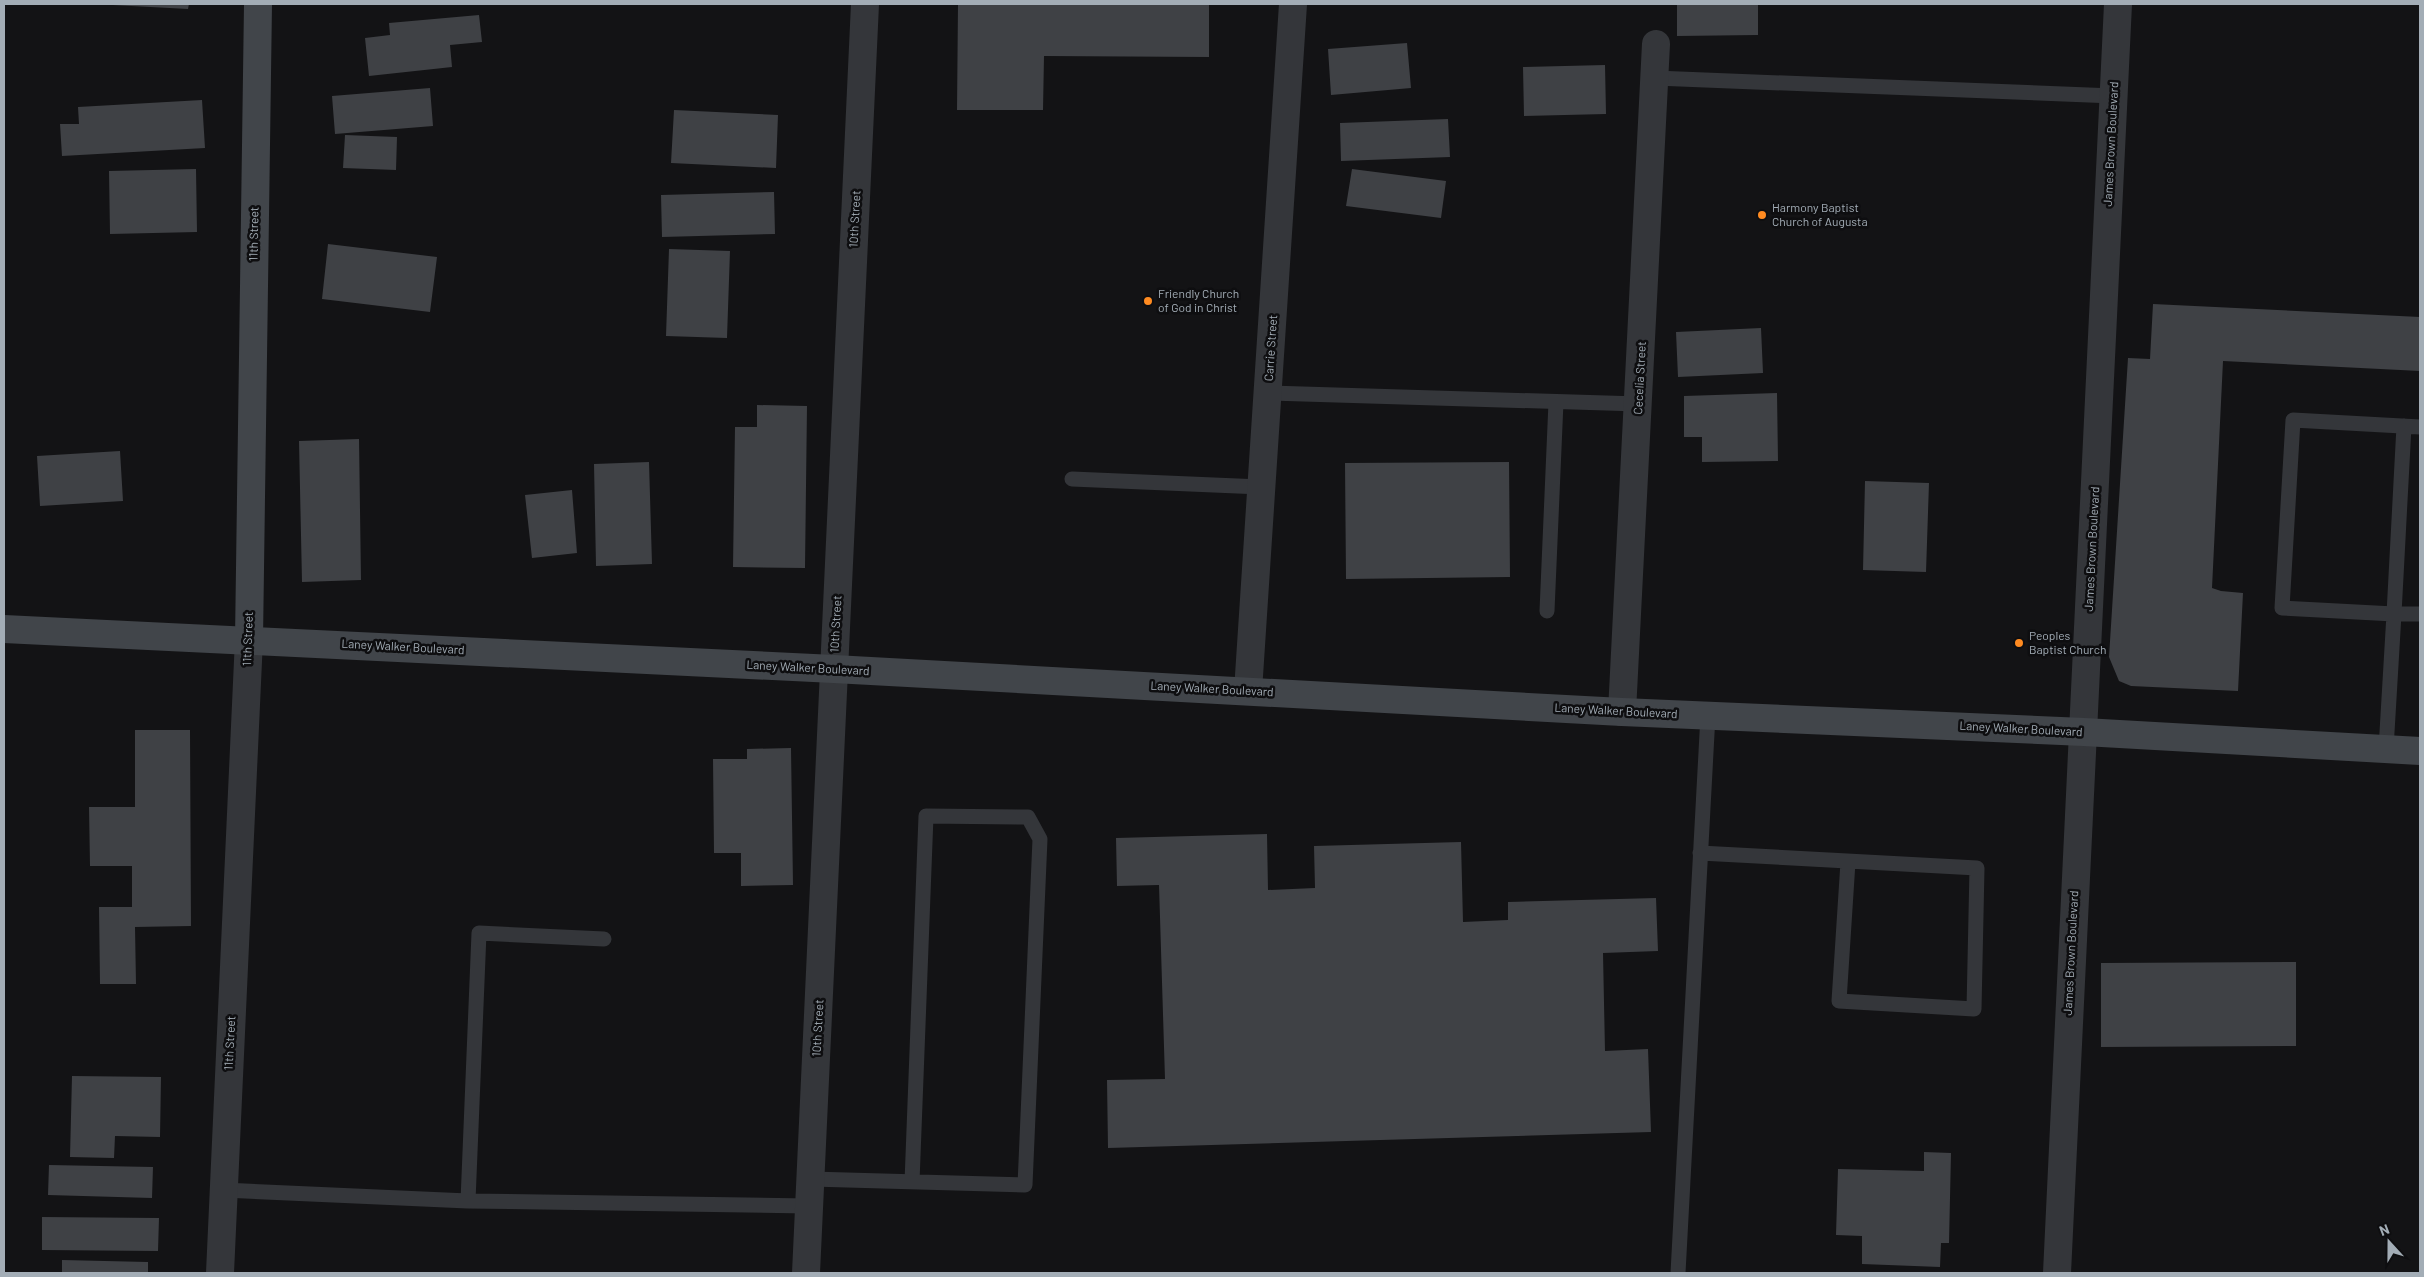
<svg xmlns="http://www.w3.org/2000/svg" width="2424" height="1277" font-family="Barlow,sans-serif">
<rect width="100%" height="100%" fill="#131315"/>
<path fill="#3f4145" d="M94 4H189L188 9Z
M958 4H1209V57L1044 56 1043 110H957Z
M1677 4H1758V35L1677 36Z
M479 15 482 42 450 45 452 67 369 76 365 38 390 35 389 23Z
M1407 43 1411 88 1331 95 1328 49Z
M1605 65 1606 114 1524 116 1523 67Z
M430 88 433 126 335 134 332 96Z
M202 100 205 148 62 156 60 124H79L78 107Z
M674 110 778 115 776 168 671 163Z
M1448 119 1450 157 1341 161 1340 123Z
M345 135 397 137 396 170 343 168Z
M196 169 197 232 110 234 109 171Z
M1352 169 1446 181 1441 218 1346 206Z
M774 192 775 234 662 237 661 195Z
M328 244 437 257 430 312 322 299Z
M669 249 730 251 727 338 666 336Z
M2153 304 2420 317V371L2223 361 2212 588 2221 591 2243 593 2238 691 2131 686 2119 681 2109 657 2128 358 2150 359Z
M1761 328 1763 373 1678 377 1676 332Z
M1777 393 1778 461 1702 462V437H1684V396Z
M757 405 807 406 805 568 733 567 735 427H757Z
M359 439 361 580 302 582 299 441Z
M120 451 123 501 40 506 37 456Z
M649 462 652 564 596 566 594 464Z
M1509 462 1510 577 1346 579 1345 463Z
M1865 481 1929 483 1926 572 1863 570Z
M572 490 577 553 532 558 525 495Z
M135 730H190L191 926 135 927 136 984H100L99 907H132V866H90L89 807H135Z
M791 748 793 885 741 886V853H714L713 759H747V749Z
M1267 834 1268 890 1315 888 1314 846 1461 842 1463 922 1508 920V902L1656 898 1658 951 1603 953 1605 1051 1648 1049 1651 1132 1108 1148 1107 1080 1165 1079 1159 885 1117 886 1116 838Z
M2296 962V1046L2101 1047V963Z
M72 1076 161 1077 160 1137 115 1136 114 1158 70 1157Z
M1924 1152 1951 1153 1949 1243H1941L1940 1267 1862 1264V1236L1836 1235 1838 1169 1924 1171Z
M49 1165 153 1167 152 1198 48 1195Z
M42 1217 159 1218 158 1251 42 1250Z
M62 1260 148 1262V1273H62Z"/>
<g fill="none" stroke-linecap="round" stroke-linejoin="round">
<path stroke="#34363a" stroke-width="15" d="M1655 78 2114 96
M1268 393 1639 404
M2404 426 2394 614H2420
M1072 479 1261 487
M1547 611 1556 402
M2386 749 2394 614 2282 608 2293 420 2420 427
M1700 853 1977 868 1974 1009 1839 1001 1848 862
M811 1179 1025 1185 1040 839 1028 817 926 816 912 1182
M223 1190 468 1201 808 1206
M468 1201 479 933 604 939
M1678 1273 1708 715"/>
<path stroke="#34363a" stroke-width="28" d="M1248 691 1293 4
M1622 712 1656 44
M806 1273 865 4"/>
<path stroke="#34363a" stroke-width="28" d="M220 1273 249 639
M2057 1273 2118 4"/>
<path stroke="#41454a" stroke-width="28" d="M4 629 834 669 1622 712 2084 732 2420 751
M249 639 258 4"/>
</g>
<g fill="#ff8b21" stroke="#0e0e10" stroke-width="2">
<circle cx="1762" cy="215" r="5"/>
<circle cx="1148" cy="301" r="5"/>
<circle cx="2019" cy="643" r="5"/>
</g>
<g text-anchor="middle" stroke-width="5" stroke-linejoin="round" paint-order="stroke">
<g font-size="12" fill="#a3adb6" stroke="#0e0e10">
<text transform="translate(2111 144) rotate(-87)" y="4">James Brown Boulevard</text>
<text transform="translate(855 219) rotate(-87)" y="4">10th Street</text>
<text transform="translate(254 234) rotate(-89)" y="4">11th Street</text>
<text transform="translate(1271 348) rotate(-86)" y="4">Carrie Street</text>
<text transform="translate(1640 378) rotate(-87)" y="4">Cecelia Street</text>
<text transform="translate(2092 549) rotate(-87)" y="4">James Brown Boulevard</text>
<text transform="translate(836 624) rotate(-87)" y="4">10th Street</text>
<text transform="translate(248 639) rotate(-88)" y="4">11th Street</text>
<text transform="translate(403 647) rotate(3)" y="4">Laney Walker Boulevard</text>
<text transform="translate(808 668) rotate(3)" y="4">Laney Walker Boulevard</text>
<text transform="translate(1212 689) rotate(3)" y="4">Laney Walker Boulevard</text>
<text transform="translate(1616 711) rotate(3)" y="4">Laney Walker Boulevard</text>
<text transform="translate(2021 729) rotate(3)" y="4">Laney Walker Boulevard</text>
<text transform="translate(2071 953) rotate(-87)" y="4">James Brown Boulevard</text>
<text transform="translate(818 1028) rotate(-87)" y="4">10th Street</text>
<text transform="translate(230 1043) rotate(-87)" y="4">11th Street</text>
</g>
<g font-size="12" fill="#a3adb6" stroke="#0e0e10" text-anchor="start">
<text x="1772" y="212">Harmony Baptist<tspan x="1772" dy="14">Church of Augusta</tspan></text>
<text x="1158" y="298">Friendly Church<tspan x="1158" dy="14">of God in Christ</tspan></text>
<text x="2029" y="640">Peoples<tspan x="2029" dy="14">Baptist Church</tspan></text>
</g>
</g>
<rect width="2424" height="1277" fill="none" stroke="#a3adb6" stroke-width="10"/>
<g transform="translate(2389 1242) rotate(339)" stroke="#0e0e10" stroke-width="4" paint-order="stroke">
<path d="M0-4L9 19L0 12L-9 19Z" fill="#a3adb6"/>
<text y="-8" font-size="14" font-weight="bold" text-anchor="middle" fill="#a3adb6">N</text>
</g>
</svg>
